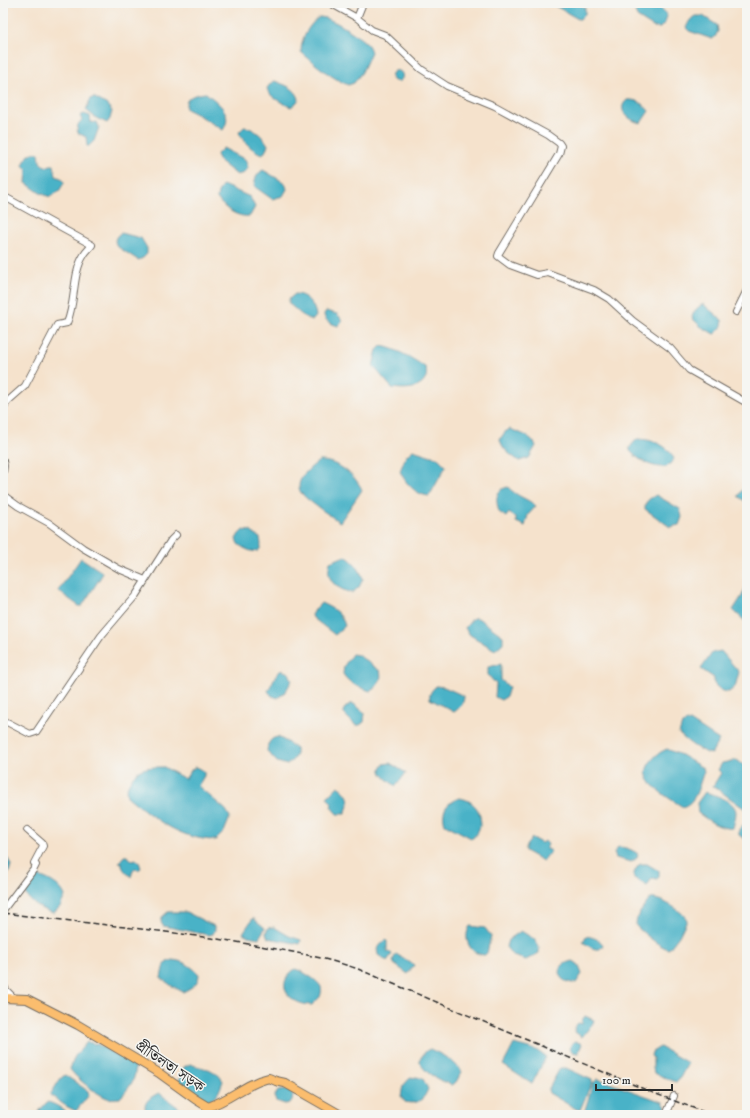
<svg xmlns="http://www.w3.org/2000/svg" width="750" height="1118" font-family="'IM FELL DW Pica','Noto Serif Bengali',serif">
<rect width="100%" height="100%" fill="#f6f6f2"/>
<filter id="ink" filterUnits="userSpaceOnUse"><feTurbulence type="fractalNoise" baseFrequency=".025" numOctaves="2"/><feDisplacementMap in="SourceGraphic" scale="8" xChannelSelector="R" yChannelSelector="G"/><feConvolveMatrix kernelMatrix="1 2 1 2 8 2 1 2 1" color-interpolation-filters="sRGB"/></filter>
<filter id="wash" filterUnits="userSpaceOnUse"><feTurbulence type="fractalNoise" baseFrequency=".012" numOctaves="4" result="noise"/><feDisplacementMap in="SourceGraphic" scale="16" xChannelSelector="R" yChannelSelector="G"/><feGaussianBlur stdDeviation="0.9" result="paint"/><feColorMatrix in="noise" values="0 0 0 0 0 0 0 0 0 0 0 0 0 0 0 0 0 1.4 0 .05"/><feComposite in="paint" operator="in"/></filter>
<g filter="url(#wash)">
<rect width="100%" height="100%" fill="#f5e2cc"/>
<path fill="#49b2c7" stroke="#3a6e79" d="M550 3H578L585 8V14L580 19H578Z
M642 3H653L664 11 667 16 665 23 660 28 653 27 637 17 635 11Z
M695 16H703L717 25 718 31 715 37 712 39 689 31 686 28C688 23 690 19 695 16Z
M319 17C331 17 358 35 367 44 369 46 370 49 371 52L362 72 354 83 348 85C330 77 316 65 301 52 301 38 308 26 319 17Z
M391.5 76a5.5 5.5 0 1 1 11 0a5.5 5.5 0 1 1-11 0Z
M275 81C285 85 296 88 299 99L296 103 291 107C283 103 268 97 267 88L272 82Z
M206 93C218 103 234 113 223 130L198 115 186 109C184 96 196 94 206 93Z
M93 97 106 104 112 111 110 119 107 123 96 118 86 110 90 100Z
M627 100C637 99 643 104 649 111L641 123C630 121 615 110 627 100Z
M84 114 90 116 91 123 97 122 99 127 94 141 89 146H87L86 137 78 133C76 128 78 123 82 120L80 116Z
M244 127C254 128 263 136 268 145L265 152 262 154C253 151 242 141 239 132Z
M223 148 246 160 248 168 244 173 237 175 218 160 217 154Z
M32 153H39L40 162 43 165 48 167 50 165H54L56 176 63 179 64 183 59 191 50 197 40 193 26 183 27 170 23 165 27 157Z
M263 170 285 183 287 189 283 196 272 199 255 187C253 180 258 173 263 170Z
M223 185 250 197 255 207 250 216C238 218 223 208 217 198L218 192Z
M121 233 141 238 147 248V254L143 258 138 260 118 247C113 242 115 236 121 233Z
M295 294C306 294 315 305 316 316L313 320C304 319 296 309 289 304V299Z
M703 304 722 320C724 326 719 331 714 334L700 326 692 318C693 311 697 308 703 304Z
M326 311 337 314 340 317 342 321 338 326C332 324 324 321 324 314Z
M381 346C395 348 416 360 426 368 430 390 407 390 392 388L373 366 377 350Z
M510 429C519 433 533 436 536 446L529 458 519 461C511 455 502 450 500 439L505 432Z
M637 439C651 439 669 445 674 459L667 467C652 468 641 462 630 451V447Z
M413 450 438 458 446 466 431 493 429 496C416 495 405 483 400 471L406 456Z
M319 461C336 460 356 475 362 490L340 522 335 519C328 514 303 498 300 491 295 479 311 467 319 461Z
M747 485V503L738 496 745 486Z
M508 487C517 497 527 498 536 506L528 515 525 526 516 522V518L509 513 506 517 499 512C496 501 494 490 508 487Z
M656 495 680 509 682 517 679 525 670 527 645 509C645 501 649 499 656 495Z
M243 530 250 531 260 538C265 558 248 552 238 544L236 539 239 534Z
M345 556C354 561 360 569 363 579L359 587 352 593C335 588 325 580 330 562Z
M81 558 102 572V575L82 606H79L58 591Z
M746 586H747V623L733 610 742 596Z
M321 603C332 608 342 613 345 626L335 635 313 618 312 615 316 608Z
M473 618H478L503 636V643L495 650 470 635 465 628Z
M721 651 739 672 735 687 729 692C723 692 719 689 714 684V678L701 669 712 653Z
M352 654 358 655 380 671C383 679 377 688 370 691 359 687 349 684 343 674L344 666Z
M501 664V680L509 687 506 697 501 700 495 697 496 684 488 675V667Z
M281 670 289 673 292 680 286 691 278 698 272 696 268 691 276 675Z
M436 686 444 687 464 696C464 703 460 708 454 712L430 699C429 693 432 690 436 686Z
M350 704H354L365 713 364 722 360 725H355L344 714V709Z
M690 721 719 740 711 754C699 751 689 743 679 734L682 724Z
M278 737 287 742 296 749C297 757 292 761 287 765L277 762 267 751C268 743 270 738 278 737Z
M667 749 681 755 703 768 704 771C699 784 697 802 683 807 671 799 639 783 648 766 653 757 658 753 667 749Z
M737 760 747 768V809H745L713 786 721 773 718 770 722 763Z
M390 763 406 773 396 786C392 783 380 776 381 769 381 768 384 765 384 764Z
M164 767 185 779 192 769 196 767 204 771V776L198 786 226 810 230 817 224 832 216 840C181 840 153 818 127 796L126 790C135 768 142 767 164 767Z
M338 786C350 796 351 799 345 814H337L331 807 332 804 327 797Z
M705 792C714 795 735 800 736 812 736 817 734 823 733 828 721 830 708 820 698 813L697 803Z
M459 798C479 800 488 823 473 838H471L445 824C441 811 446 803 459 798Z
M747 821V841L739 835V829Z
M532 838 541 843 545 841 548 844 546 849 551 851 543 861 525 851V847Z
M618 847C625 847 633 850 638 854L637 858 631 862 616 858 614 853Z
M3 854 8 859 11 865 9 872 3 879Z
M124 856H127L132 860 136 859 139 862 141 868 138 870 135 868 133 870 131 877C126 872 122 870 122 863L119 862Z
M640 864H647L659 871V877L657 879 652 878 647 886 634 878C633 873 636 868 640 864Z
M37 876C47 878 61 885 65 896L60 907 54 913C43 911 30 903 25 893 27 885 30 880 37 876Z
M650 899C660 897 683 911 687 920L679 936 669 949C661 948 642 932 636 926 635 916 645 906 650 899Z
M168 912H186L214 926 215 930 213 934 209 935 163 926 161 922 162 917Z
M253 918 265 928 259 938 248 936 243 933Z
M470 926 485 928 491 936 487 953 485 955C470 955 462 938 470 926Z
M274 927 289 936 301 940 300 944 268 938 266 933 268 928Z
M521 931 534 939 539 948V953L526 960 513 956 506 947 508 940Z
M586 936C592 937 600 939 603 945L600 949C592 950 589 946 583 942Z
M385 940 387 941V951L392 954 387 961 378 955 377 949Z
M396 954 414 965 408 974 394 964 393 960Z
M172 960C184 961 191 966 199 974 199 984 191 988 183 992L172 986 161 978 163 968 167 962Z
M572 961 578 964 582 974 576 983C558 984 551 966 572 961Z
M295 969C301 970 319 981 321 987 322 991 321 994 320 997L312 1005C290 1005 273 985 295 969Z
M585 1016 594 1020 593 1023 582 1037 575 1032 574 1028 578 1023 582 1024V1020Z
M575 1041 582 1044 578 1053 573 1052 569 1049 572 1043Z
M87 1042 99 1045 135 1065C137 1079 129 1088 120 1098 116 1098 111 1099 107 1098 97 1094 75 1078 70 1069L75 1056Z
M514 1044 536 1050 546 1057 532 1084 503 1065Z
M660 1047 688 1063 679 1080 676 1082 654 1073 653 1068V1058L651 1056 652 1052Z
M430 1049C441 1054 455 1061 462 1072L456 1082 451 1085C439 1080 423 1073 419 1060L426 1051Z
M190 1064C203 1069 216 1068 223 1081 220 1089 216 1102 206 1100L180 1086 178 1083 184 1067Z
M560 1068H566L592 1080V1082L580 1110 576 1109 549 1093 548 1090Z
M65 1075 88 1091 89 1095 76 1111 66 1106 50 1095 61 1078Z
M417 1077 423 1079 428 1089C424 1100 417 1105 405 1102L401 1096 403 1086 410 1078Z
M598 1079 663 1102 666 1107 663 1115H589L584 1113 593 1083Z
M286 1090 291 1092 293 1095 292 1100 290 1103 285 1104 276 1101 274 1097 278 1091Z
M159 1093 188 1115H148C140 1104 150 1097 159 1093Z
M47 1102C54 1103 64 1109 68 1115H38L40 1110Z"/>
</g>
<g filter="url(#ink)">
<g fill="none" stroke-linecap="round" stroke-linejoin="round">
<defs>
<path id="minor" d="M330 3 357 18 372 30 385 35 421 69 447 86 495 106 548 135 559 143 561 146 559 154 499 253 498 256 510 265 537 275 548 273 594 290 609 299 633 321 670 348 689 370 747 403
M357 18 363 3
M3 196 92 245C90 248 86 251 84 255 72 273 76 302 67 323L57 325 25 386 8 401 3 408
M736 312 747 290
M3 461 4 466 3 472
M3 495 18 506 49 523 83 548 119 569 145 580
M3 720 30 734 36 732 101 636 136 595 171 540 176 535
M3 910 34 869 36 865 34 863 43 846 42 843 27 830
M3 984 6 990 13 997
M207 1115 208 1107
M666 1115 674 1096"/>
<path id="major" d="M3 998 27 999 78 1025 159 1073 195 1099 208 1107C230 1100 246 1083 269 1078L276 1081 285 1083 341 1115"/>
</defs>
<use href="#minor" stroke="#726b63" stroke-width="8"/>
<use href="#major" stroke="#726b63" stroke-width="10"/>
<use href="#minor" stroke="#fff" stroke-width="6"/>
<use href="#major" stroke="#fbbd6e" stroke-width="8"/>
<path stroke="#2b2b2b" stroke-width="1.5" stroke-dasharray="6 3" stroke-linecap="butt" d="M3 913C83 923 164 930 243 943 282 950 321 956 358 969L651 1092 712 1115"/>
</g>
</g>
<g text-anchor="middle" stroke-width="3" stroke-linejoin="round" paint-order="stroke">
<g font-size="15" fill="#2b2b2b" stroke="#f6f6f2">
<text transform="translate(170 1066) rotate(34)" y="5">প্রীতিলতা সড়ক</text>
</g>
</g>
<rect width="750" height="1118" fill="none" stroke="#f6f6f2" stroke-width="16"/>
<path d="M596 1084v6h76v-6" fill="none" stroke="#2b2b2b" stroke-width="2"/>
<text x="602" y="1084" font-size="12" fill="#2b2b2b" stroke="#f6f6f2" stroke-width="3" paint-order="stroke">100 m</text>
</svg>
